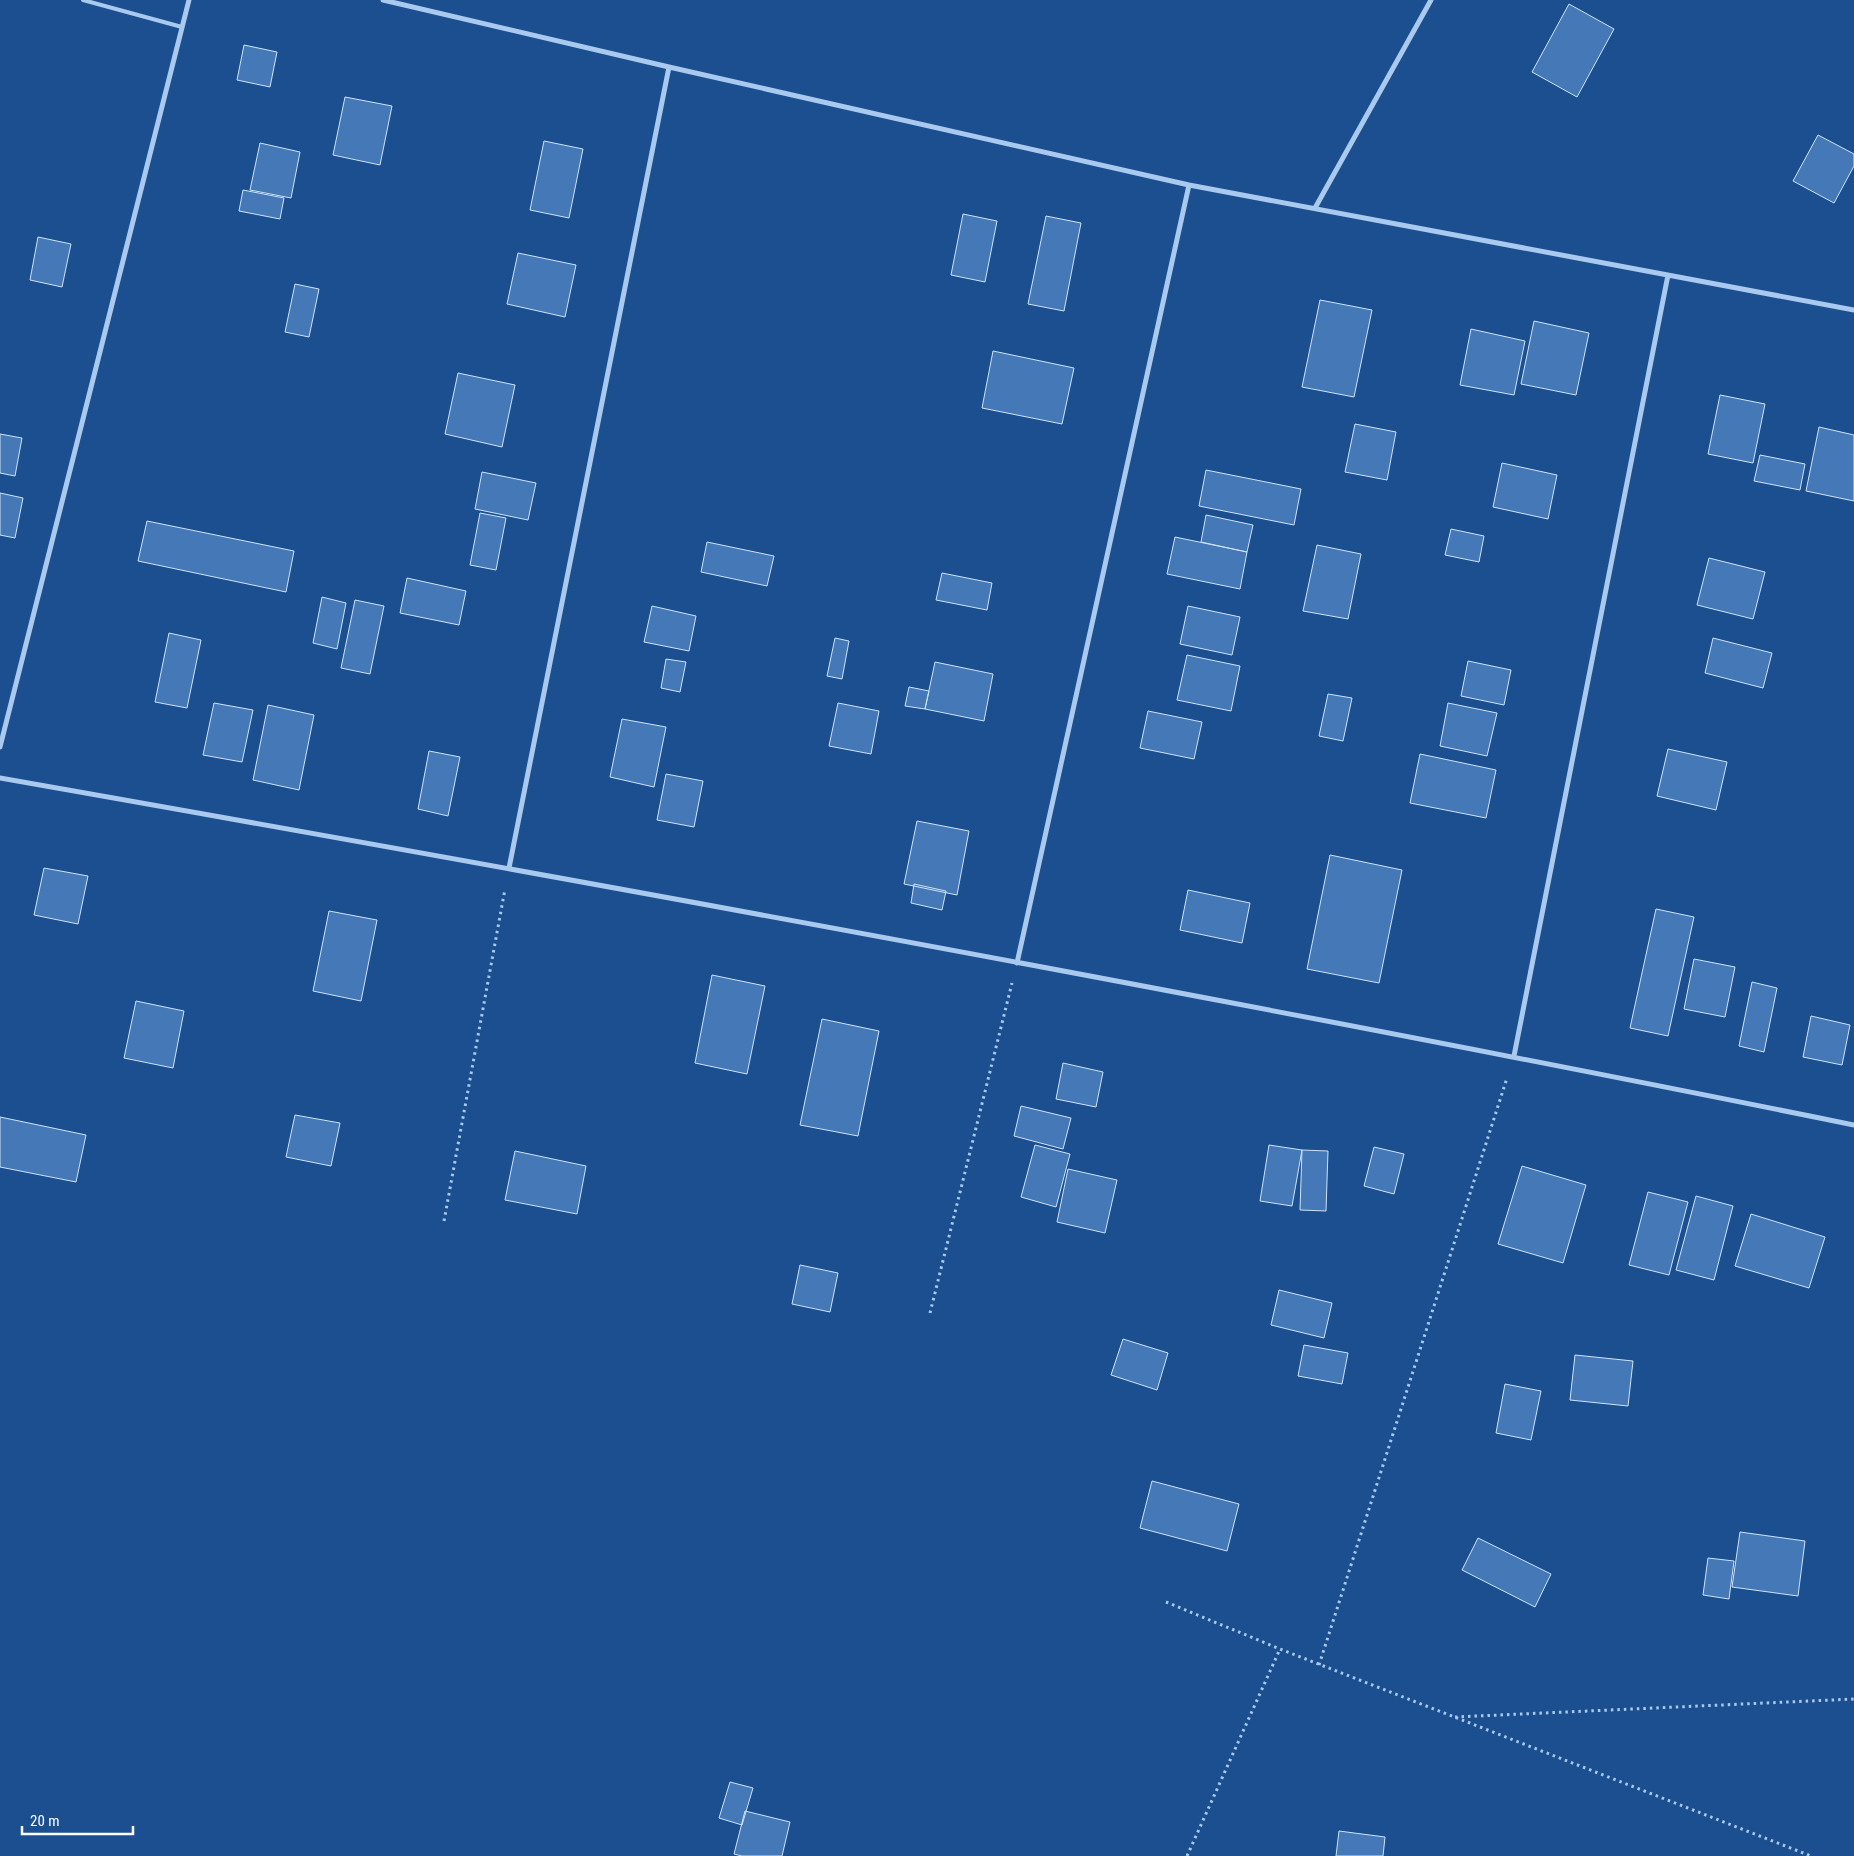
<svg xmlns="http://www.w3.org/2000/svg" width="1854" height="1856" font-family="'Roboto Condensed',sans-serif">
<rect width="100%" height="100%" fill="#1b4f8f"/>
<path fill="#4478b7" stroke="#cfe3fa" d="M1569 4 1614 29 1577 97 1532 72Z
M244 45 277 52 270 87 237 80Z
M345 97 392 106 380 165 333 155Z
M1818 135 1854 154V166L1834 203 1793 181Z
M544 141 583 149 569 218 530 210Z
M260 143 300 152 291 198 250 190Z
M243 190 284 198 280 219 239 211Z
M963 214 997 221 985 282 951 275Z
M1046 216 1081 223 1064 311 1028 304Z
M38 237 71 244 62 287 30 280Z
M518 253 576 265 565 317 507 304Z
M295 284 319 289 309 337 285 332Z
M1320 300 1372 310 1354 397 1302 387Z
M1534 321 1589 333 1576 395 1521 384Z
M1471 329 1525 341 1514 395 1460 385Z
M993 351 1074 368 1062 424 982 408Z
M458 373 515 385 502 447 445 434Z
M1720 395 1765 404 1753 463 1708 454Z
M1355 424 1396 432 1387 480 1345 472Z
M1819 427 1854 435V501L1806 491Z
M0 434 22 438 15 476 0 473Z
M1760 455 1805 464 1800 490 1754 481Z
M1502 463 1557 475 1548 519 1493 507Z
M1206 470 1301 489 1294 525 1199 506Z
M482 472 536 483 528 520 475 509Z
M0 493 23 498 15 538 0 535Z
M480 513 506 518 496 570 470 565Z
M1206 515 1253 525 1247 552 1201 542Z
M147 521 294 551 286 592 138 561Z
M1451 529 1484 536 1479 562 1445 555Z
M1175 537 1247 552 1240 589 1167 574Z
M707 542 774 556 767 586 701 572Z
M1317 545 1361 554 1348 619 1303 611Z
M1709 558 1765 572 1753 619 1697 605Z
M942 573 992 583 987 610 936 600Z
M407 578 466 591 459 625 400 613Z
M322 597 346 603 337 649 313 643Z
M355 600 384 606 370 674 341 668Z
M652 606 696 616 689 651 644 642Z
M1188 606 1240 617 1232 655 1180 644Z
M169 633 201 640 187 708 155 702Z
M835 638 849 641 842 679 827 676Z
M1713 638 1772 653 1763 688 1705 673Z
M1187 655 1240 666 1231 711 1177 700Z
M666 659 686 662 680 692 661 688Z
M1468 661 1511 670 1504 705 1461 696Z
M935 662 993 674 984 721 925 709Z
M909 687 929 691 925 709 905 706Z
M1328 694 1352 698 1343 741 1319 736Z
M214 703 253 710 242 762 203 755Z
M838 703 879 711 871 754 829 746Z
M1448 703 1497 713 1487 756 1440 746Z
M268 705 314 715 299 790 253 780Z
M1148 711 1202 722 1194 759 1140 748Z
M622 719 666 727 654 787 610 777Z
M1668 749 1727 762 1716 810 1657 796Z
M429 751 460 757 448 816 418 809Z
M1420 754 1496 770 1486 818 1410 803Z
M666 774 703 781 694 827 657 820Z
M917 821 969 831 957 895 904 884Z
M1330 855 1402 870 1379 983 1307 969Z
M44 868 88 876 78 924 34 915Z
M914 884 946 891 942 910 911 903Z
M1188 890 1250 903 1242 943 1180 930Z
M1656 909 1694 917 1668 1036 1630 1028Z
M329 911 377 920 361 1001 313 991Z
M1694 959 1735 967 1725 1017 1684 1009Z
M712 975 765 986 747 1074 695 1063Z
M1752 982 1777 988 1764 1052 1739 1046Z
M136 1001 184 1011 173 1068 124 1058Z
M1811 1016 1850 1025 1842 1065 1803 1057Z
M822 1019 879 1031 858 1136 800 1125Z
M1063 1063 1103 1072 1096 1107 1056 1099Z
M1021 1106 1071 1118 1063 1149 1014 1136Z
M295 1115 340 1123 331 1166 286 1157Z
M0 1117 86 1135 76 1182 0 1167Z
M1035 1145 1070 1154 1056 1207 1021 1197Z
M1269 1145 1302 1150 1292 1206 1260 1201Z
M1374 1147 1404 1154 1394 1194 1364 1186Z
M1302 1150 1328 1151 1326 1211 1300 1210Z
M515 1151 586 1166 577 1214 505 1200Z
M1522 1166 1586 1185 1563 1263 1498 1244Z
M1068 1169 1117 1180 1105 1233 1057 1222Z
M1648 1192 1688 1202 1669 1275 1629 1265Z
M1696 1196 1733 1206 1714 1280 1676 1270Z
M1751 1214 1825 1237 1809 1288 1735 1266Z
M800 1265 838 1273 830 1312 792 1304Z
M1279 1290 1332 1303 1324 1338 1271 1325Z
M1123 1339 1168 1353 1157 1390 1111 1375Z
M1304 1345 1348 1353 1342 1384 1298 1376Z
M1575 1355 1633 1361 1628 1406 1570 1400Z
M1505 1384 1541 1391 1531 1440 1496 1433Z
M1152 1481 1239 1504 1227 1551 1140 1528Z
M1740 1532 1805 1541 1798 1596 1732 1587Z
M1478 1538 1551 1574 1535 1607 1462 1570Z
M1708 1558 1734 1561 1729 1599 1703 1595Z
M730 1782 753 1788 742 1825 719 1818Z
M745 1811 790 1822 782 1856H742L734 1854Z
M1339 1831 1385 1837 1383 1856H1336Z"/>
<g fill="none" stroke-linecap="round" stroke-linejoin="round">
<path stroke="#a9c9ee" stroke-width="3" stroke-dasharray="2.5 4" stroke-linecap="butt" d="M444 1221 505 889
M930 1313 1012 983
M1166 1602 1280 1649 1811 1856
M1319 1665 1507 1078
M1455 1717 1854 1699
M1187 1856 1280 1649"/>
<path stroke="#a9c9ee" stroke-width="4" d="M83 0 182 27"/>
<path stroke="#a9c9ee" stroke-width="5" d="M383 0 669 67 1189 185 1854 310
M1315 208 1431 0
M0 747 189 0
M0 778C619 887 1238 1000 1854 1125
M509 868 669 67
M1017 963 1189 185
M1514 1056 1668 275"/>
</g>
<path d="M22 1826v8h111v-8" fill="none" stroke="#ffffff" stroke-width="2.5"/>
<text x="30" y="1826" font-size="15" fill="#ffffff" stroke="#1b4f8f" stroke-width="4" paint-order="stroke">20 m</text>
</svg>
